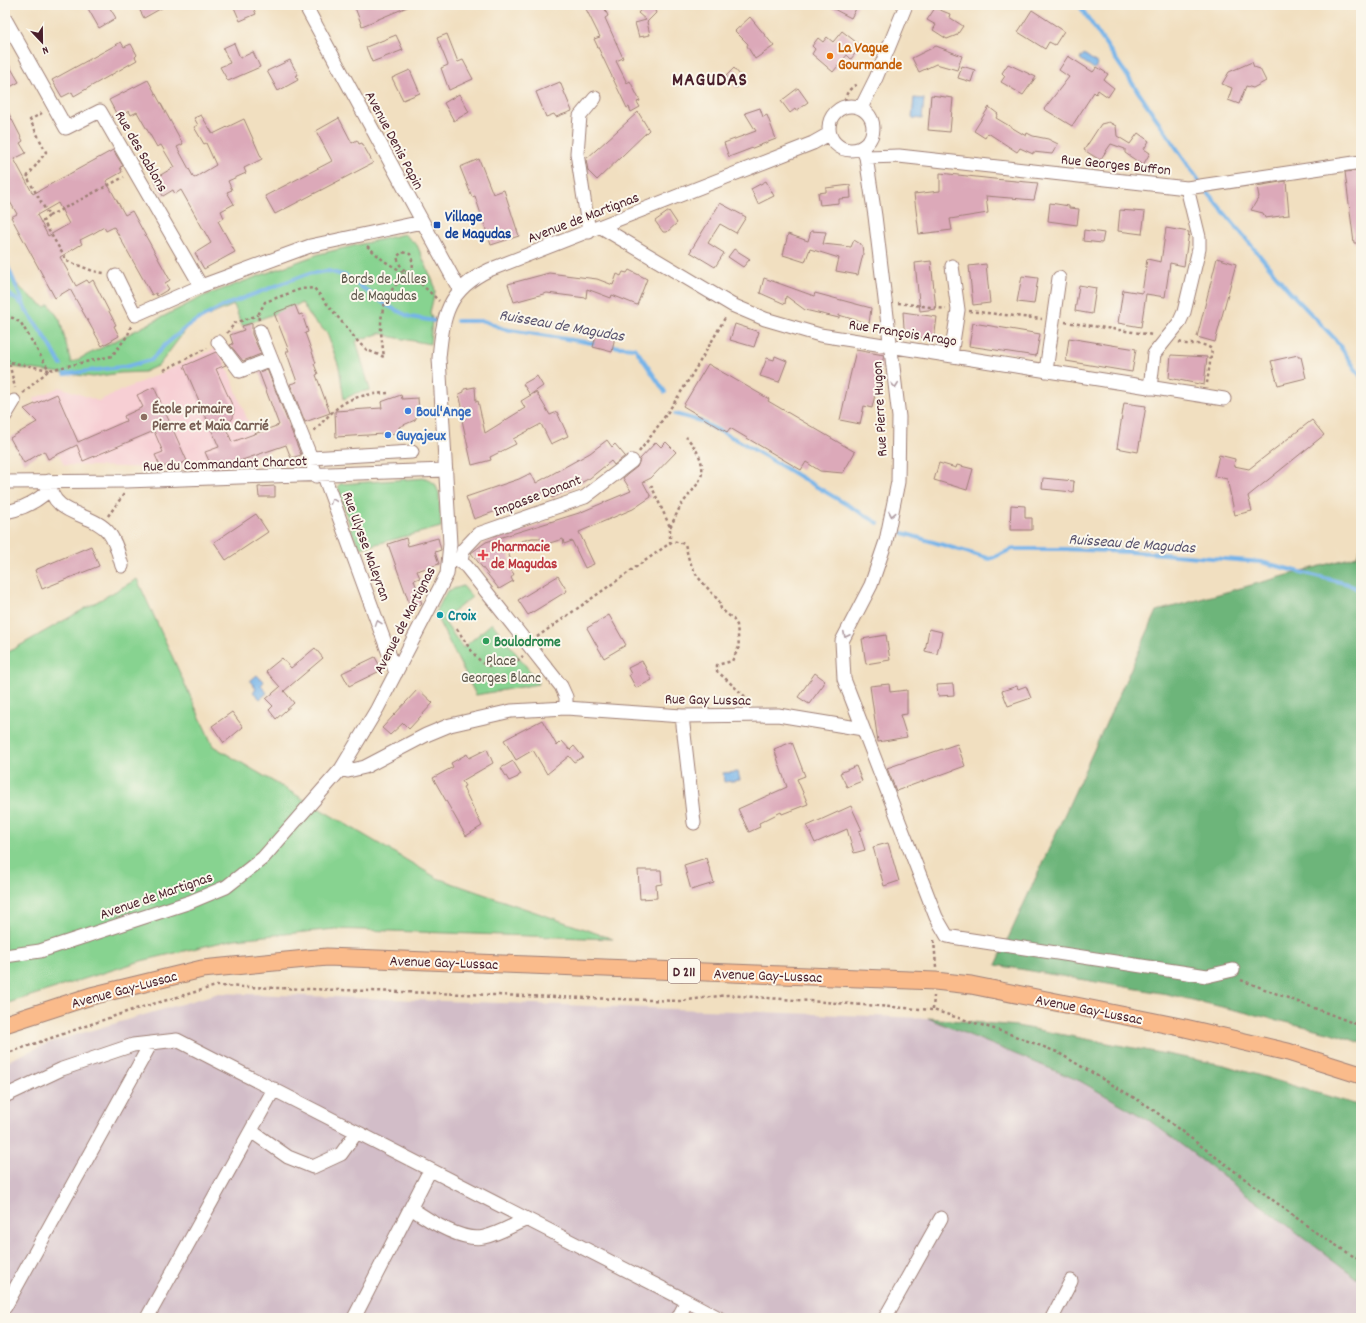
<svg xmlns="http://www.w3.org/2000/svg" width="1366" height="1323" font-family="Dekko,sans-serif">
<rect width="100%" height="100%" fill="#fbf7ec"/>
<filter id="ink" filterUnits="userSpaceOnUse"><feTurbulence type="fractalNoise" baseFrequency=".025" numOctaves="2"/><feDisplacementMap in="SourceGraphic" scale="8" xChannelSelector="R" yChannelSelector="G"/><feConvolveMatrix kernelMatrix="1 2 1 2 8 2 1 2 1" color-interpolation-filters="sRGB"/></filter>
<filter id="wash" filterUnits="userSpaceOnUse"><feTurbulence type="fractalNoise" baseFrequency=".012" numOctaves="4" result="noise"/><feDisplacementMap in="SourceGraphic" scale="16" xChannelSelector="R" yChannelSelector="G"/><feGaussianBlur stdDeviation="0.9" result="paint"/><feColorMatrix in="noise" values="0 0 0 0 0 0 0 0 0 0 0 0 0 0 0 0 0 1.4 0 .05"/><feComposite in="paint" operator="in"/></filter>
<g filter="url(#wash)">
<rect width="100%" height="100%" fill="#f1dfc0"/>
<path fill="#f7cfd4" d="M219 347 253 434 239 439 246 459 214 470 64 465 33 399 60 387 98 401Z"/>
<path fill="#d2bdc8" d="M219 993 928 1018 1080 1081 1150 1121 1357 1278 1361 1279V1318H5V1062L48 1043Z"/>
<path fill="#87d390" stroke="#68795e" d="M404 234 417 245 434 284 435 292 430 312 432 319 430 344 392 337 381 333 356 341 370 390 356 393 344 399 339 367 327 333 311 318 302 303 242 326 234 305 191 323 159 365 144 372 120 373 93 377 5 366V267C14 285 29 296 45 307L49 304 60 320 71 363 204 296 319 254Z
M426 478 435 484 439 493 441 527 361 548 353 535 338 486 340 484Z
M137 579 213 746 437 878 613 939 335 929 235 939 141 961 5 1004V654Z
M463 586 472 597 443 620 463 648 492 623 537 680 538 684 476 695 435 614 447 591Z"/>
<path fill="#6db57a" stroke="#5c6a52" d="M1361 545V1043L1332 1033 1167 994 996 965 1157 611 1357 556Z
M928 1018 1017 1026 1224 1065 1361 1106V1279L1357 1278 1150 1121 1080 1081Z"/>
<path fill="#76b4e9" stroke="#606a8a" d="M1084 54 1098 64 1094 69 1080 59Z
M914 98 924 99 922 119 912 118Z
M257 675 264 682 261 685 267 693 260 699 253 692 256 689 250 681Z
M738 772 740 780 724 782 723 773Z"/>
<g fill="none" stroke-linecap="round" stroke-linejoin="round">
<path stroke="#76b4e9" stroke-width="4" d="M1079 5 1199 181
M1208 193 1290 292 1335 339 1361 377
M5 260 24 305
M5 291 22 304 49 343 61 365
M457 321H484L504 329 598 344
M608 346 635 348 665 392
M65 374 129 366 151 360 165 345 189 325 223 306 307 274 328 271 346 276 388 306 410 317 435 321
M675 414 700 421 741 442 878 523
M903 533 990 559 1012 549H1064L1150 553 1261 562 1348 584 1361 591"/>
</g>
<g id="blocks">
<path fill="#dca9b9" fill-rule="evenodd" d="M86 5H108L116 18 99 28Z
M137 5H167L144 18Z
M233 5H252L256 14 240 21Z
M354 5H412L362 26Z
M584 5H603L608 16 605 18 623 58 616 61 627 83 630 81 640 101 637 102 640 107 631 112 629 107 627 108 594 39 600 37Z
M645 5H660L655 11 656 13 647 22 650 35 639 37 635 23 646 20 638 13Z
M826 5H858L851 18Z
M935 8 950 14 949 17 963 26 957 35 947 39 933 30 936 25 927 20Z
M1032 10 1064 31 1055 45 1049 42 1045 49 1018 32Z
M750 17 774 46 755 59 747 46 748 44 735 31Z
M842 31 861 46 851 59 847 55 833 72 812 54 815 49 812 46 818 38 823 42 827 37 833 42Z
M447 34 458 62 463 60 473 79 449 90 441 68 448 65 437 38Z
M396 35 403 50 372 62 366 47Z
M121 42 124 47 131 44 137 55 135 57 137 60 74 96 72 92 62 97 52 80Z
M234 43 240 58 253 52 260 67 228 81 220 67 230 63 223 48Z
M936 46 962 56 957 70 936 64 919 72 912 58Z
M1068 56 1093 72 1097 67 1108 74 1104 80 1114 88 1108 97 1098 90 1096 94 1094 92 1072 126 1044 109 1069 77 1059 70Z
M5 58 19 82 5 90Z
M290 60 298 75 296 76 298 80 278 91 267 71Z
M1252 62 1254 67 1260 69 1266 81 1253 88 1246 86 1239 104 1228 100 1232 88 1222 84 1229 72Z
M1008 64 1036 77 1023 95 1001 82 1005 76 1002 73Z
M962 66 975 70 971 82 958 78Z
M734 68 745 81 736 88 726 76Z
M410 70 420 93 403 100 392 78Z
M148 80 183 144 177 147 194 178 216 165 206 143 204 144 194 127 198 125 194 118 201 115 213 134 244 119 262 159 244 168 246 173 228 181 232 190 227 192 234 204 221 211 224 218 218 221 235 252 204 269 195 253 211 243 198 220 181 190 175 194 173 190 163 196 154 179 174 167 161 145 157 147 137 112 131 115 129 111 118 117 109 100Z
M560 82 572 111 556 117 554 114 546 117 536 92Z
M798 88 808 102 796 111 795 109 790 113 781 101Z
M459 94 469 112 454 121 444 103Z
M931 95 953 98 950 132 928 130Z
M5 106 23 141 20 143 26 153 14 159 33 194 113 150 123 166 120 167 122 172 106 181 125 215 132 211 170 280 165 283 169 289 157 296 156 293 152 295 114 227 106 231 104 227 94 233 80 240 82 244 60 257 76 286 87 280 89 283 93 280 116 325 114 326 119 336 102 346 70 289 55 298 11 217 17 214 5 193ZM58 203 69 224 48 236 37 215Z
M989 107 998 114 996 118 1026 136 1027 133 1033 136 1048 139 1058 144 1052 154 1033 152V154L1020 148 1017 152 988 133 985 138 974 131Z
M760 108 763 117 767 115 776 139 729 157 724 143 756 131 745 113Z
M638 112 649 130 597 180 588 171 586 159Z
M339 118 352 143 357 140 359 144 362 143 373 163 275 214 265 196 332 161 316 131Z
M1109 122 1116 126 1117 136 1130 144 1138 133 1149 141 1144 149 1150 153 1143 165 1125 153V149L1111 144 1100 160 1084 150 1101 124Z
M479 159 493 194 504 190 519 236 491 245 475 196 472 197 460 167Z
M1361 170V243H1354L1345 172Z
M940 173 994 179 1038 183 1034 200 986 196 988 213 950 219 952 230 919 234 914 194 940 191Z
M766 181 774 196 758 204 751 189Z
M1286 181 1289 215 1265 218 1263 213 1251 210 1259 197 1257 186Z
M850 185 851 198 839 199V203L820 205 818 193 826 192V188Z
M720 203 746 217 736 233 720 224 708 243 724 253 715 267 690 252Z
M1050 203 1069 206V208L1079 209 1077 225 1048 221Z
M1120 210 1145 212 1142 234 1118 231Z
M669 211 677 223 667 232H663L655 221Z
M1166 228 1189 232 1184 266 1170 263 1165 297 1146 294 1141 327 1118 323 1123 290 1142 293 1147 259 1161 262Z
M1084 230 1104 233 1102 243 1083 241Z
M811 231 826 232 823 244 851 247 854 240 862 245 863 254 858 275 836 271 839 258 810 249 805 262 783 255 788 234 808 241Z
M734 249 750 259 743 267 728 257Z
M1217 258 1236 264 1215 342 1197 337Z
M931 261 936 309 920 311 915 263Z
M986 264 990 303 973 305 969 266Z
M629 270 647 279 637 305 612 295 611 298 587 289 586 298 547 293 514 302 508 284 549 273 597 279 613 285 617 274 621 276 623 272 627 273Z
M1022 276 1038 278 1034 304 1017 302Z
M764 278 814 296 815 293 871 308 869 324 839 315V318L805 310 786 296 785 304 760 293Z
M1079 285 1096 288 1092 314 1075 311Z
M295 305 299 315 302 314 308 332 305 333 316 363 314 364 318 374 316 375 330 413 305 422 290 384 297 382 286 351H289L274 313Z
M903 312 937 317 934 340 912 336 904 328Z
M252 323V334L261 354 243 361 230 345 233 344 230 335 244 330 242 326Z
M973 323 1040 334 1036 356 969 346Z
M735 324 759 332 754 347 730 340Z
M597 332 615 336 612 352 593 347Z
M1069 338 1136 349 1132 372 1066 361Z
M856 350 884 355 872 408 864 406 860 424 840 420Z
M216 352 226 365 216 369 234 409 233 418 225 426 232 442 279 425 259 372 267 369 301 455 291 458 286 445 213 470 205 452 219 447 184 366Z
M1171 355 1207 357 1204 385 1169 378Z
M1298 355V357H1301L1306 378 1278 385 1271 361Z
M775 356 787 361 779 382 760 376 767 358 774 360Z
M708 364 769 399 768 401 855 452 843 473 820 471 806 462 801 470 730 428 727 432 683 406Z
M537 376 543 386 530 395 523 384Z
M154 387 187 461 170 469 169 465 161 468 155 455 163 452 154 431 83 461 77 445 48 459 44 451 24 463 10 438 37 422 24 409 57 394 78 442 126 421 124 416 143 407 137 395Z
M475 387 476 402 478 401 485 433 525 408 521 401 536 392 550 415 557 412 568 436 551 444 541 424 513 439 516 444 490 457 491 460 472 465 462 420 465 419 459 394 464 392V389Z
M401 395 402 399 418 398 419 412 415 420 399 427 400 433 336 437 335 411 382 408 381 402Z
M1124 403 1146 406 1138 452 1117 448Z
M1312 420 1324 435 1248 496 1252 511 1235 515 1227 479 1214 476 1219 455 1235 459 1234 466 1249 469Z
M607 440 612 447 615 444 625 456 614 465 611 461 590 478 552 498 548 490 527 500 474 519 466 497 519 479 531 473 536 483 590 453Z
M656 442 661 447 666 442 676 452 651 478 643 482 651 497 633 509 579 532 594 564 585 568 572 541 564 544 563 539 543 545 540 538H532L506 546 511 561 506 564 514 574 511 578 513 581 499 589 471 553 486 542 579 513 631 491 623 478 637 467 640 459Z
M939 463 956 468 957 465 973 469 967 490 934 480Z
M1043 478 1074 481 1073 492 1042 489Z
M275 486V497H259L258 487Z
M1011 505 1025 506V518H1032V530H1010Z
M256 514 268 532 226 560 214 542Z
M406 538 408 546 438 538 441 550 435 552 439 564 417 571 420 578 414 580 422 604 411 608 388 544Z
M91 546 99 566 42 589 35 570Z
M558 576 567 591 528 615 518 600Z
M609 615 626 645 604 658 587 628Z
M929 629 942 632 937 654 925 651Z
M886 635 890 660 866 664 862 639Z
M315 648 323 658 284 691 294 703 276 719 269 710 273 706 266 699 280 687 266 671 282 658 291 668Z
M375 657 382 670 349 686 342 673Z
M642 661 652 680 636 688 629 675 631 674 628 668Z
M815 673 823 679 824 684 809 704 798 697Z
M889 684 890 692 907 690V714L900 715 907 737 878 742 870 686Z
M953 684 954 695 938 696 937 685Z
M1017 686 1018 689 1026 686 1031 698 1008 706 1002 691Z
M418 689 433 703 409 729 403 723 390 735 382 728Z
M232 712 243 727 224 743 212 726Z
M542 720 557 746 562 741 570 750 574 746 583 757 574 762 569 756 547 774 533 750 516 760 504 740Z
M792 742 805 776 797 779 808 804 782 814 781 812 759 823 760 827 749 832 738 809 787 787 774 749Z
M957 744 965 766 896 791 887 768Z
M487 749 493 763 462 781 465 786 463 787 482 826 466 836 433 778 453 767 451 763 467 754 469 758Z
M513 761 521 774 518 776V777L509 781 501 768Z
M856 766 862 781 847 787 840 773Z
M851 806 862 830 859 831 865 850 854 853 847 829 815 843 807 826Z
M888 843 899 881 884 886 873 847Z
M706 858 714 883 691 890 684 865Z
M638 870H661L662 884 656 885 657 898 640 899Z"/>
</g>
</g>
<g filter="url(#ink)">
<use href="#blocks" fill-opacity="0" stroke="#9e7f76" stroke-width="1"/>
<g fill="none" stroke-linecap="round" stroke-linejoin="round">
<defs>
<path id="minor" d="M305 5 459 289
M5 19 66 128 100 111 201 286 310 246 422 222
M829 128a22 22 0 1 1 44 0a22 22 0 1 1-44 0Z
M861 108 876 78 906 5
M862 148 866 157 875 216 899 417 898 482 886 541 871 585 842 641 844 679 936 917 947 936 952 937 1207 976 1233 970
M866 157 899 156 1187 188 1361 162
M601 227 732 305 765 319 820 335 1224 399
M589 232 577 153 580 116 595 98
M116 276 135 315 201 286
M260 331 311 458 316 476
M218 342 240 371 271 359
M951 355 958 310 952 266
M1046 371 1059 278
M1150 388 1154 354 1179 323 1184 312 1199 249V237L1187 188
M5 416 14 401
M311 458 412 452
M324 476 396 673
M49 481C52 518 92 511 109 533 116 542 119 555 122 566
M5 482 126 481 446 470
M5 512C22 509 38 501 50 489
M455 559 466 566 561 686 566 697V708
M461 562 463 550 478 534 585 497 632 461
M682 716 694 823
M341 769 348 771 365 767 426 735 450 725 511 711 566 708 682 716 778 715 863 729
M5 956 40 951 190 902 226 887 263 858 341 769 377 709 447 574 450 544 439 358C443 316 447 290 489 270L813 143 829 134
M5 1096 62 1069 133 1045 177 1040 687 1301
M251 1131 288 1157 313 1167 341 1154 357 1132
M411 1208C428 1220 462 1242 484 1237 498 1234 513 1225 527 1219
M5 1307 151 1043
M147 1318 274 1089
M354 1318 430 1170
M678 1318 687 1301 719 1318
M885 1318 941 1218
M1052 1318 1071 1281"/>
<path id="major" d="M5 1024 91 996 202 969 327 957 935 981 971 985 1185 1028 1288 1052 1361 1075"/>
</defs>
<use href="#minor" stroke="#9e7f76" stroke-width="15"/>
<use href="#major" stroke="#9e7f76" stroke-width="19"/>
<path stroke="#9e7f76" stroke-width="2.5" stroke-dasharray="3 3" stroke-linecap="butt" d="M845 107C845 94 847 90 858 84
M42 113 30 120 46 152 27 177 49 216 43 221 67 261 93 271 104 273
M49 216 124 177
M367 246 384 261 418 281 439 301
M898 303 946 309
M969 311 1042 319
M5 317 13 318 21 323 49 370
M259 320 258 315 265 302 301 289 314 288 359 343 367 350 384 357C381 334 377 314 390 293 394 285 403 280 405 271L412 272 413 263 410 254 402 252 397 257 400 265 405 271
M1065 322 1153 335
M227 333 235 323 258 315
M1179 342C1191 347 1199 340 1212 349L1207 383
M5 353 9 362 15 388
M5 361 49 370
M164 370 207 348
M23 393 49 370 112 356 128 335 131 326
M314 431C341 402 348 395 388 393
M639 452C672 409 700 363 726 316
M651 485 670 527V542
M108 516 124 494
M670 527C674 520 677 513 680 507 686 497 700 485 702 473 704 460 694 445 686 437
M457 629C463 638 480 667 490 666 501 664 507 659 518 660L523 656
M537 637 673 541 685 544 689 560 697 576 719 601 721 609 733 619 737 625 739 647 732 661 717 665V671L751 702
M934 940 936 967
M1241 980 1361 1026
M933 1010 934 996
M5 1054 132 1010 216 986 680 1001 727 995 933 1010 1007 1033 1057 1052 1148 1106 1318 1234 1361 1261"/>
<use href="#minor" stroke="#fff" stroke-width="13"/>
<use href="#major" stroke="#fabb8b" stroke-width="17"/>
</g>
<defs><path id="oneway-chevron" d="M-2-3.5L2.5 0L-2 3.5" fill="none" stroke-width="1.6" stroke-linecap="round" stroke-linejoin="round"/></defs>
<g stroke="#ae9aa0">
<use href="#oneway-chevron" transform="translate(895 385) rotate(84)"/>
<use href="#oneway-chevron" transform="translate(333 501) rotate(-110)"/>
<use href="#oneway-chevron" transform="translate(892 514) rotate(101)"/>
<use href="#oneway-chevron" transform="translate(378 623) rotate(-110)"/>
<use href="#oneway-chevron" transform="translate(846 635) rotate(117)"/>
</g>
</g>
<circle fill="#e8710a" stroke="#fbf7ec" stroke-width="1.5" cx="830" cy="56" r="4"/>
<rect fill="#1a4fb4" stroke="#fbf7ec" stroke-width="1.5" x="433" y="221" width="8" height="8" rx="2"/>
<g fill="#3f7fe0" stroke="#fbf7ec" stroke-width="1.5">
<circle cx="408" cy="411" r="4"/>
<circle cx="388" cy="435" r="4"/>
</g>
<circle fill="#8d6e63" stroke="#fbf7ec" stroke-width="1.5" cx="144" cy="417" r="4"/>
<path fill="#e0444e" stroke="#fbf7ec" stroke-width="1.5" d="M481 549h4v4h4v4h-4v4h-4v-4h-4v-4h4z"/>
<circle fill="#0f9aa8" stroke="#fbf7ec" stroke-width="1.5" cx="440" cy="615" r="4"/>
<circle fill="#2e9e5b" stroke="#fbf7ec" stroke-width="1.5" cx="486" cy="641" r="4"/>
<g text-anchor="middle" stroke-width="4" stroke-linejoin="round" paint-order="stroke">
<rect fill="#fbf7ec" stroke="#7f6065" stroke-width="1" x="668" y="959" width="32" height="24" rx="3"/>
<g font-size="14" font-weight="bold" fill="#4a1f2b">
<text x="684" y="976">D 211</text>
</g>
<g font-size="15" font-weight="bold" fill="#c56008" stroke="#fbf7ec" text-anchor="start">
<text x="838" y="52">La Vague<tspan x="838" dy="17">Gourmande</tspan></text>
</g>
<g font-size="15" fill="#4a1f2b" stroke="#fbf7ec">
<text transform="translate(395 140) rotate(62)" y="5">Avenue Denis Papin</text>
<text transform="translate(142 151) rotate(60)" y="5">Rue des Sablons</text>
<text transform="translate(1116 164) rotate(6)" y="5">Rue Georges Buffon</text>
<text transform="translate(583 217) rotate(-21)" y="5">Avenue de Martignas</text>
<text transform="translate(903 332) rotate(9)" y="5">Rue François Arago</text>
<text transform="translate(879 409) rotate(-93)" y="5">Rue Pierre Hugon</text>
<text transform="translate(225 463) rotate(-2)" y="5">Rue du Commandant Charcot</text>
<text transform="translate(537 495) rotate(-21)" y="5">Impasse Donant</text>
<text transform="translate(367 546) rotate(70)" y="5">Rue Ulysse Maleyran</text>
<text transform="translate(404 620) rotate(-63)" y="5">Avenue de Martignas</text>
<text transform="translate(708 699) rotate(1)" y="5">Rue Gay Lussac</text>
<text transform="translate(156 895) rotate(-19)" y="5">Avenue de Martignas</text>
<text transform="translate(444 962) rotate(2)" y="5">Avenue Gay-Lussac</text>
<text transform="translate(768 975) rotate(2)" y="5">Avenue Gay-Lussac</text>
<text transform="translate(124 989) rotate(-15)" y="5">Avenue Gay-Lussac</text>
<text transform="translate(1089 1009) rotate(11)" y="5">Avenue Gay-Lussac</text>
</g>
<g font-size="15" font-weight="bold" fill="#164399" stroke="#fbf7ec" text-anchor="start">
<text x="445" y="221">Village<tspan x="445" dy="17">de Magudas</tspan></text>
</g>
<g font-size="15" fill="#5c5549" stroke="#fbf7ec">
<text x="384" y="283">Bords de Jalles<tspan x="384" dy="17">de Magudas</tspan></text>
<text x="501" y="665">Place<tspan x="501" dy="17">Georges Blanc</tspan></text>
</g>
<g font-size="15" font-weight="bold" fill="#785e54" stroke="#fbf7ec" text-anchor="start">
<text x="152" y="413">École primaire<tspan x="152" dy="17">Pierre et Maïa Carrié</tspan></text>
</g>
<g font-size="15" font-weight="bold" fill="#366cbe" stroke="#fbf7ec" text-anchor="start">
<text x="416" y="416">Boul'Ange</text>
<text x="396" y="440">Guyajeux</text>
</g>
<g font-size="15" font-weight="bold" fill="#be3a42" stroke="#fbf7ec" text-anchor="start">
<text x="491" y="551">Pharmacie<tspan x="491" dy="17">de Magudas</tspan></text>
</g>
<g font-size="15" font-weight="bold" fill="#0d838f" stroke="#fbf7ec" text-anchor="start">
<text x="448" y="620">Croix</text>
</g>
<g font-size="15" font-weight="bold" fill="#27864d" stroke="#fbf7ec" text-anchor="start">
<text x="494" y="646">Boulodrome</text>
</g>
<g font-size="16" font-style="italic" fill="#59536e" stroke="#fbf7ec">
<text transform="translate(562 324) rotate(10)" y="6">Ruisseau de Magudas</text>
<text transform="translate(1132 542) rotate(4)" y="6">Ruisseau de Magudas</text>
</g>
<g font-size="19" font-weight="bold" letter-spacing="1" fill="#4a1f2b" stroke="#fbf7ec">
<text x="710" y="85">MAGUDAS</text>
</g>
</g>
<rect width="1366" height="1323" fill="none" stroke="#fbf7ec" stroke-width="20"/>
<g transform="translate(42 42) rotate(158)" stroke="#fbf7ec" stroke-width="3" paint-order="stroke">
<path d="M0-3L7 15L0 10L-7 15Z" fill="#4a1f2b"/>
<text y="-6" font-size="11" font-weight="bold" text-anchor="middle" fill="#4a1f2b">N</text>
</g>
</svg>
